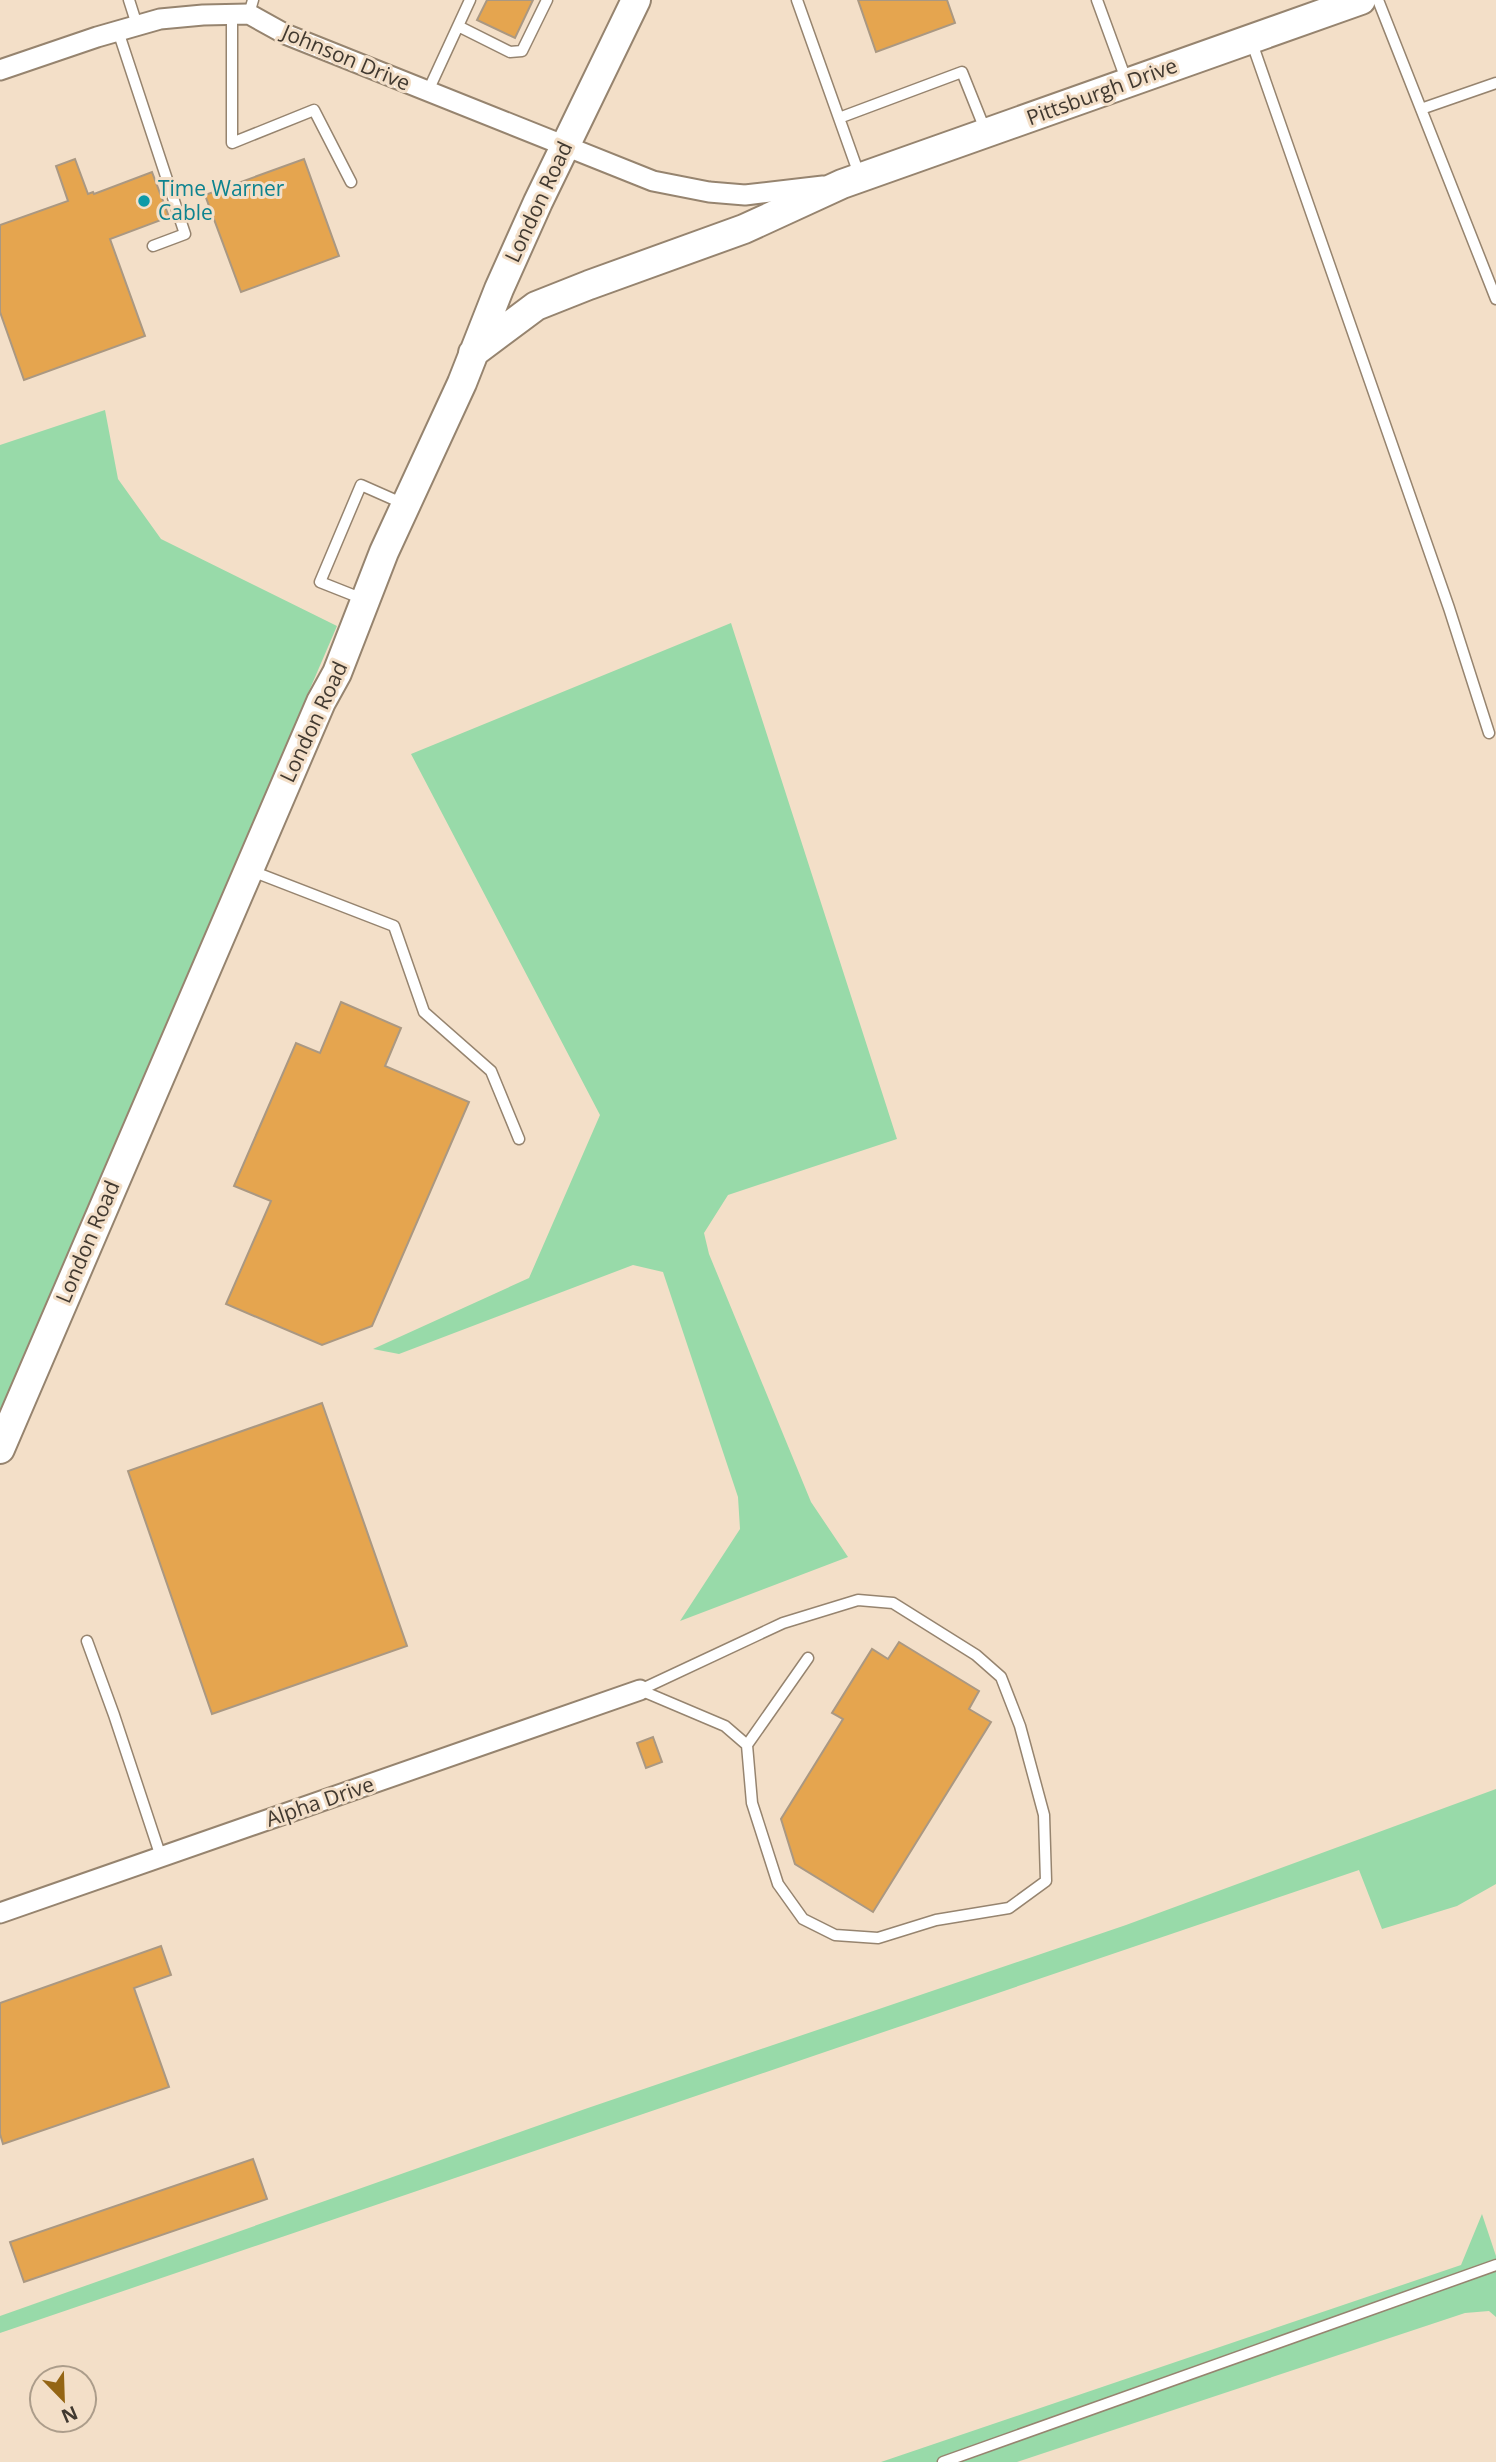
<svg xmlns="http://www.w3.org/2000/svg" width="1496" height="2462" font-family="'Open Sans',sans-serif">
<rect width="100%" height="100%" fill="#f3dfc8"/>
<path fill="#98daa9" d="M105 410 118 479 161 539 337 626 0 1410V445Z
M731 623 897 1139 728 1195 704 1233 709 1254 811 1502 848 1557 680 1621 740 1529 738 1497 663 1272 633 1265 399 1354 373 1349 529 1278 600 1115 411 754Z
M1496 1789V1884L1457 1906 1382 1929 1359 1870 0 2333V2316L585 2109 1126 1925Z
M1482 2214 1496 2256V2317L1489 2311 1465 2313 1017 2462H881L1461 2265Z"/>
<path fill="#e5a54f" stroke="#aa9882" stroke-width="2" d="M487 0H533L515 38 477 20Z
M858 0H947L955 23 876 52Z
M75 159 88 194 93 192 94 194 152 172 169 217 110 239 145 336 24 380 0 312V225L68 201 56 166Z
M304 159 339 256 241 292 205 195Z
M341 1002 401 1028 385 1066 469 1102 372 1326 322 1345 226 1304 271 1201 234 1186 296 1043 320 1053Z
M322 1403 407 1646 212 1714 128 1471Z
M899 1642 979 1691 969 1709 991 1722 873 1912 795 1864 781 1819 843 1719 832 1713 872 1649 888 1659Z
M653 1737 662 1762 646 1768 637 1743Z
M161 1946 171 1975 134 1988 169 2087 3 2144 0 2134V2003Z
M253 2159 267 2199 24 2282 10 2242Z"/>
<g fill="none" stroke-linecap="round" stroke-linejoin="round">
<defs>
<path id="lane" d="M129 0 137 25
M797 0 839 118
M1097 0 1127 82
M1378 0 1496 299
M232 14V143L314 110 351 182
M249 14 253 0
M458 26 510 52 522 51 547 0
M118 31 185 234 153 246
M1252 43 1449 608 1489 733
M428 91 470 0
M1421 109 1496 83
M860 177 839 118 962 72 986 132
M363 599 320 582 361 485 404 504
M252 871 394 926 424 1012 491 1071 519 1139
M858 1600 893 1603 976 1655 1001 1677 1020 1726 1044 1815 1046 1881 1009 1908 936 1920 878 1938 835 1935 803 1919 778 1884 752 1803 747 1745 725 1726 640 1690 783 1623Z
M87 1641 114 1715 161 1857
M747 1745 808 1658
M943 2462 1496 2265"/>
<path id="street" d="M0 70 97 37 160 19 203 15 249 14 285 34 653 181 709 192 745 195 823 186
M0 1913 640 1690"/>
<path id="secondary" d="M473 353 536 306 589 285 744 229 842 184 1361 0
M0 1449 321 702 337 673 384 552 462 383 499 289 538 202 636 0"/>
</defs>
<use href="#lane" stroke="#96846f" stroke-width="13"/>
<use href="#street" stroke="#96846f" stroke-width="23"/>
<use href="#secondary" stroke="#96846f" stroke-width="32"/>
<use href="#lane" stroke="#fff" stroke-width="10"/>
<use href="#street" stroke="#fff" stroke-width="19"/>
<use href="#secondary" stroke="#fff" stroke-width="28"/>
</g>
<circle fill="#0f9aa8" stroke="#f3dfc8" stroke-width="2.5" cx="144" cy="201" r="7"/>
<g text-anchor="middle" stroke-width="6" stroke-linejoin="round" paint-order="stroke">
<g font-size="21" fill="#413930" stroke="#f3dfc8">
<text transform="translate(346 58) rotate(23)" y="7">Johnson Drive</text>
<text transform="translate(1102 92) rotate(-20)" y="7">Pittsburgh Drive</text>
<text transform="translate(539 202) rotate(-65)" y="7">London Road</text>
<text transform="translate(314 722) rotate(-65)" y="7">London Road</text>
<text transform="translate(88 1242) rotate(-67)" y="7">London Road</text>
<text transform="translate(320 1802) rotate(-19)" y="7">Alpha Drive</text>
</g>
<g font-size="21" fill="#0d838f" stroke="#f3dfc8" text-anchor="start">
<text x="158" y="196">Time Warner<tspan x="158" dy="24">Cable</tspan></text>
</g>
</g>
<g transform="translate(63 2399) rotate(157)"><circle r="33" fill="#f3dfc8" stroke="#ac9d8b" stroke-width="2"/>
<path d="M0-5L12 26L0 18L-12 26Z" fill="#946514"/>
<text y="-10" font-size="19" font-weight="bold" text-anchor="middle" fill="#413930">N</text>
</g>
</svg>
